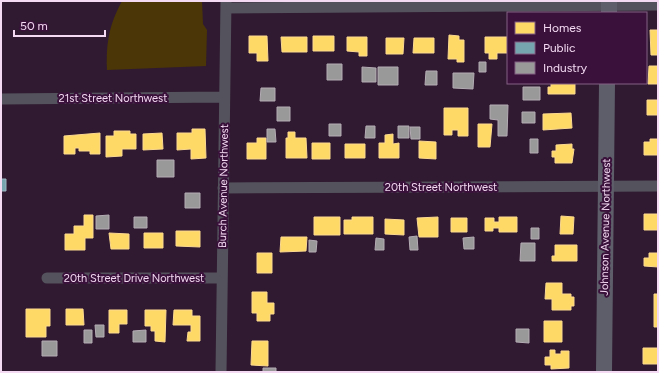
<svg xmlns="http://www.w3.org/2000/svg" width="659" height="373" font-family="Figtree,sans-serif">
<rect width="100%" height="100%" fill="#301a31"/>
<path fill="#4a3607" d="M122 1H202L203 24 207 30 206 66 107 70C106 43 109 25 122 1Z"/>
<path fill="#ffd966" stroke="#fcd990" d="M650 30H658V55H651Z
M449 35 459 36V40H464V62H457V59H448Z
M249 36H267L268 61H257V53H249Z
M313 36H334V51H313Z
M281 37H307V52H282Z
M347 37H367V56H359V52L347 51Z
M485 37H508V53H497V59H489V53H485Z
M386 38H404L403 54H386Z
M414 38H434V53H413Z
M649 66H658V84H648Z
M551 83H575V94H548V87H551Z
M647 100H658V115H647Z
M444 108H468V136H458V130H452V135H444Z
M571 113 572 128 543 130V114Z
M478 124H492L490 147H478Z
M192 129H205L206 158 191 159V149L177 150V133H192Z
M114 131H130V134H136V149H122V156L106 157V136H114Z
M288 132H295V138H306L307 158H286V138H288Z
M100 133V154H90V151H79V148H75V154H64V136Z
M162 133 163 149 143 150V134Z
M393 134V144L399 143V158H379V143H385V135Z
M257 138H266V159H247V143H257Z
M650 139H658V155H644V142H650Z
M419 141 436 142V159L419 158Z
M312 143H330V159H312Z
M345 144H365V158H345Z
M572 144V149H574L572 163H555V157H552V151H556V145Z
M644 214H658V230H644Z
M84 215H93V238H85V250H65V234H74V226H84Z
M561 216 574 217 573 234H560Z
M314 217H340V235H314Z
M352 217H373V234H344V220H352Z
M438 217V237H419L417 218Z
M499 217H517V232H499V228H493V231H485V218H494V222H499Z
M451 218H467V232H451Z
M385 219 404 220V235L385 234Z
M176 231H200V247L176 246Z
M109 233 129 234V249H111Z
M144 233H163V248H144Z
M281 237H307L306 251 280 252Z
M555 245H577V261H552V256H555Z
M257 253H272V273H257Z
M649 253H658V267L644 266V258H649Z
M546 283H562V294H571V297H574V306H571V310H552V299H545Z
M252 292H267V303H274V314H270V321H257V313H252Z
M654 294H658V327H654Z
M26 309H50V326H46V337H26Z
M66 309H83L84 325H66Z
M109 310H127V324H119V333H109Z
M145 310H166L165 342 155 341V331H151V326H145Z
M174 310H192V316H200V341H187L188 332H191V325H173Z
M544 321H562V342H544Z
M252 341H268V366L251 365Z
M643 348H658V364H643Z
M550 350H555V354H561V351H569V368L551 369V365H545V357H550Z"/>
<path fill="#76a5af" stroke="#9cb5c3" d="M1 179H6V191H1Z"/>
<path fill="#999" stroke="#b4acb4" d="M479 62H486V72H479Z
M327 64H342V80H327Z
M362 67 376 68V82H362Z
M378 67H398V85H378Z
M426 71H437V85H425Z
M453 73H474L473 89 453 88Z
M523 87H540V100H523Z
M261 88H275V101H260Z
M490 105H508L507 136H498V120L490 119Z
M277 107H290V121H277Z
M522 112H535V123H522Z
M329 124H341V136H329Z
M366 126H375V138H365Z
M398 126H409V138H398Z
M410 127H420V139H411Z
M267 129H275L276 142H267Z
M530 139H538V153H530Z
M157 160H174V177H157Z
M185 193H200V208H185Z
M109 215V229H96V216Z
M134 217H147V228H134Z
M531 228H539V239H531Z
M417 236 418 250H410L409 237Z
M474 237V249H464L463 238Z
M376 238 384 239V250H375Z
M309 240 317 241 316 252H309Z
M521 243H535V261H520Z
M95 325H104V337H96Z
M516 329H529V343L516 342Z
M84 330H92V343H84Z
M146 330V342H133V331Z
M42 341H57V356H42Z
M263 368H276V372H263Z"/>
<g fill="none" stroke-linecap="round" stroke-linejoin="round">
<path stroke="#54535d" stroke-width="11" d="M226 8 658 5
M1 99 224 97
M223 188 658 186
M47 278H222
M221 372 226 1"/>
<path stroke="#5e5e6a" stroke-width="16" d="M609 13V1
M604 372 607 83"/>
</g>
<g text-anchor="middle" stroke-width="4" stroke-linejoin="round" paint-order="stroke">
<g font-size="11" fill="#f4daf3" stroke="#39113a">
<text x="113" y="102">21st Street Northwest</text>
<text transform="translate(223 186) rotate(-89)" y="4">Burch Avenue Northwest</text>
<text x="441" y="191">20th Street Northwest</text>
<text transform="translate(605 227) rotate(-89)" y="4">Johnson Avenue Northwest</text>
<text x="134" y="282">20th Street Drive Northwest</text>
</g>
</g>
<rect width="659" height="373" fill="none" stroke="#f4daf3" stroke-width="4"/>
<rect x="507" y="12" width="140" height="72" fill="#39113a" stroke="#846184"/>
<rect x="515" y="22" width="20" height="12" fill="#ffd966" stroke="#846184"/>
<text x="543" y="32" font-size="12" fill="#f4daf3">Homes</text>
<rect x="515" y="42" width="20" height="12" fill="#76a5af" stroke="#846184"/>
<text x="543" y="52" font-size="12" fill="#f4daf3">Public</text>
<rect x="515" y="62" width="20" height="12" fill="#999999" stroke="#846184"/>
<text x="543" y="72" font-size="12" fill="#f4daf3">Industry</text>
<path d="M14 30v6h91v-6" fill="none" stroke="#f4daf3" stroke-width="2"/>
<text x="20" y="30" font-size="12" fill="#f4daf3" stroke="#39113a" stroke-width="3" paint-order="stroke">50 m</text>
</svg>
